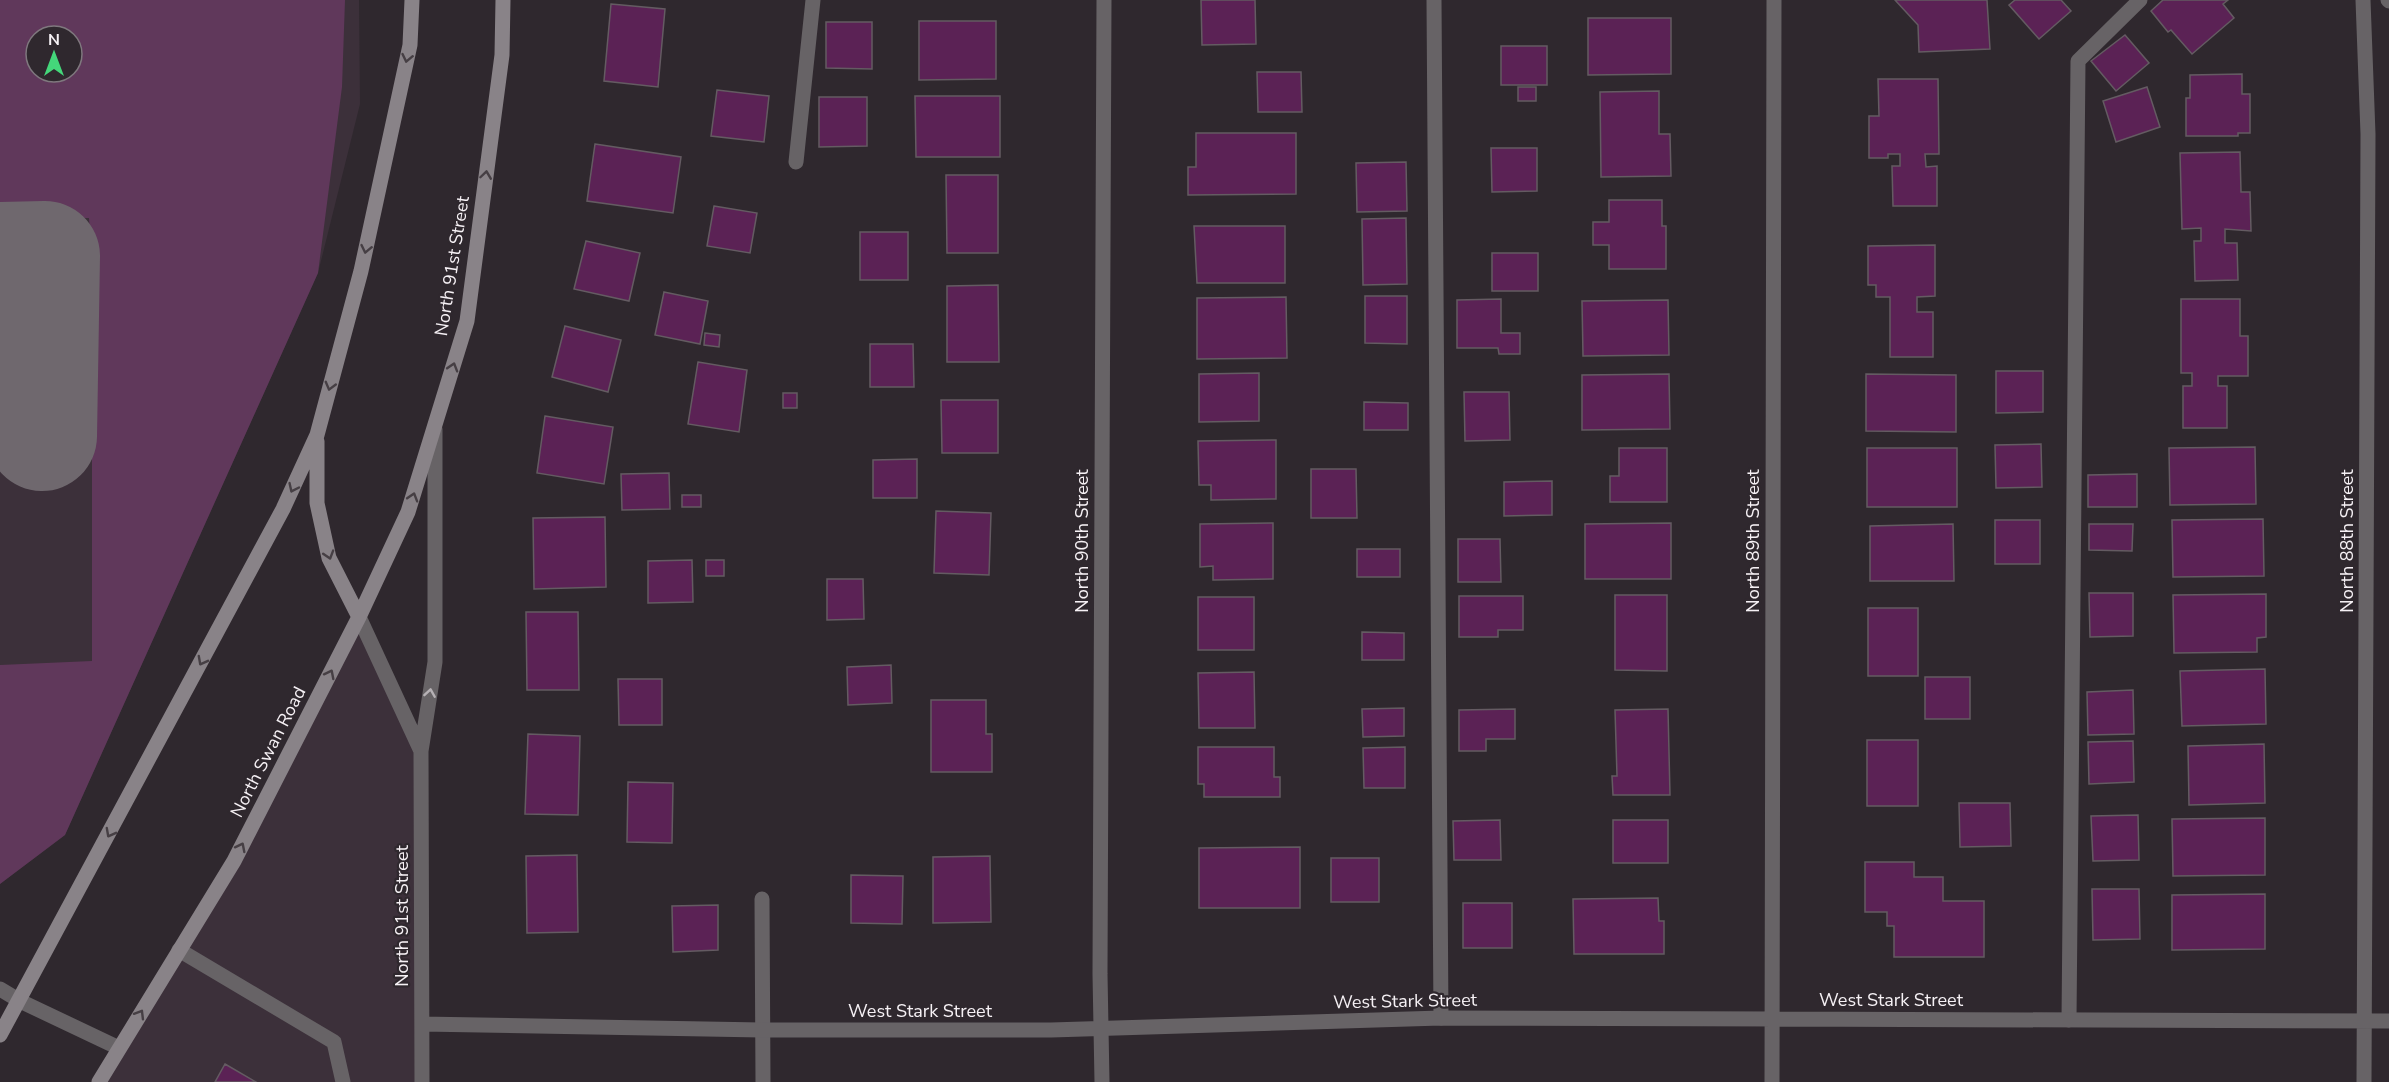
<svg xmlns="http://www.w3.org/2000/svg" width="2389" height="1082" font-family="'Nunito Sans',sans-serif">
<rect width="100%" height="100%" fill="#2f282e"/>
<path fill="#3c303a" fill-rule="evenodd" d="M0 0H359L360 104 318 273 65 835 0 884ZM36 36H72V72H36Z
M359 617 421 751 422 1082H99L234 861Z"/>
<path fill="#60385b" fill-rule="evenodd" d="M0 0H345L342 87 318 273 65 835 0 884V665L92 661V437L81 434 76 297 94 291 89 218 0 217ZM36 36H72V72H36Z"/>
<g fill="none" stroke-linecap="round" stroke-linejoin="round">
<path stroke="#6f686e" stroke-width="110" d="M0 257 45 256 42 436"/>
</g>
<path fill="#5b2255" stroke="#645b62" stroke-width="1.5" d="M1201 0H1255L1256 44 1202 45Z
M1895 0H1987L1990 49 1919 52 1918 25Z
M2015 0H2061L2071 11 2039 39 2009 5Z
M2163 0H2228L2223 4 2234 18 2192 54 2171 30 2168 32 2151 11Z
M611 4 665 9 658 87 604 81Z
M1588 18H1671V74L1588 75Z
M919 21H996V79L919 80Z
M826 22H872V69L826 68Z
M2125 35 2149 63 2116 91 2091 61Z
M1501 46H1547V85H1501Z
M1257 72H1301L1302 112H1258Z
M2242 74V94H2250V133H2238V136H2186V98H2190V75Z
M1878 79H1938L1939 154H1925L1926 167 1937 166V206H1893L1892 166H1900V154H1888V158H1869V116H1879Z
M1518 87H1536V101H1518Z
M2147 87 2160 127 2116 142 2103 101Z
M717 90 769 96 764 142 711 136Z
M1659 91V134H1670L1671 176 1601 177 1600 92Z
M915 96H1000V157H916Z
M819 97H867V146L819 147Z
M1196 133H1296V194L1188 195V167H1196Z
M595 144 681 157 673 213 587 201Z
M1491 148H1537V191L1492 192Z
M2240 152 2241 192H2250L2251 231 2225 229V243H2237L2238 280 2195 281 2194 241H2201V228L2182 229 2180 153Z
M1406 162 1407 211 1357 212 1356 163Z
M946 175H998V253H947Z
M1609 200H1662V226H1666V269H1609V245H1593V222H1609Z
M714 206 757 213 750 253 707 246Z
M1406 218 1407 284 1363 285 1362 219Z
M1194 226H1285V283H1197Z
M860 232H908V280H860Z
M586 241 640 253 629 301 574 289Z
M1935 245V296L1917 297V312H1933V357H1890V297H1876V285H1868V246Z
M1492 253H1538V291H1492Z
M998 285 999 362H947V286Z
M664 292 708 301 700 344 655 335Z
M1365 296H1407V344L1365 343Z
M1286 297 1287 358 1197 359V298Z
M1501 299V333H1520V354H1499L1498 348H1457V300Z
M2181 299H2240V336H2248V376H2218V386H2227V428H2183V386H2192V373H2181Z
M1668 300 1669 355 1583 356 1582 301Z
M565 326 621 340 608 392 552 377Z
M705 333 720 335 719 347 704 345Z
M870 344H913L914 387H870Z
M698 362 747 370 739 432 688 424Z
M1996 371H2043V412L1996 413Z
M1259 373V421L1199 422V374Z
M1669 374 1670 429 1582 430V375Z
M1866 374 1956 375V432L1866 431Z
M1464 392H1509L1510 440 1465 441Z
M783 393H797V408H783Z
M941 400H998V453H942Z
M1364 402 1408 403V430H1364Z
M545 416 613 427 604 484 537 473Z
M1276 440V499L1211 500V485H1199L1198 441Z
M2041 444 2042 487 1996 488 1995 445Z
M2255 447 2256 504 2170 505 2169 448Z
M1619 448H1667V502H1610V476H1619Z
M1867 448H1957V507H1867Z
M917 459V498H873V460Z
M1311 469H1356L1357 518H1311Z
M669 473 670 509 622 510 621 474Z
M2137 474V507H2088V475Z
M1552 481V515L1504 516V482Z
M682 495H701V507H682Z
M936 511 991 513 989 575 934 573Z
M605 517 606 587 534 589 533 518Z
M2263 519 2264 576 2173 577 2172 520Z
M1995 520H2040V564H1995Z
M1273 523V579L1213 580V566L1200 567V524Z
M1671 523V579H1585V524Z
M1953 524 1954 581H1870V526Z
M2089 524H2133L2132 551 2089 550Z
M1458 539H1500L1501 582H1458Z
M1357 549H1400V577H1357Z
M692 560 693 602 648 603V561Z
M706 560H724V576H706Z
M827 579H863L864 619 827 620Z
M2089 593H2133V636L2090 637Z
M2266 594V637L2257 638V652L2174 653 2173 595Z
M1615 595H1667V671L1615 670Z
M1459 596H1523V630H1498V637H1459Z
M1198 597H1254V650H1198Z
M1868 608H1918V676H1868Z
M526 612H578L579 690H527Z
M1362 632 1404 633V660H1362Z
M891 665 892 703 848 705 847 667Z
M2265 669 2266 724 2182 726 2180 671Z
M1254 672 1255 728H1199L1198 673Z
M1925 677H1970V719H1925Z
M618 679H662V725H619Z
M2133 690 2134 734 2088 735 2087 692Z
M931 700H986V734H992V772H931Z
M1404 708V736L1363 737 1362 709Z
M1515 709V739H1486V751H1459V710Z
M1668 709 1670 795H1613L1612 776H1617L1615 710Z
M528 734 580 736 578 815 525 814Z
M1867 740H1918V806H1867Z
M2133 741 2134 782 2089 784 2088 742Z
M2264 744 2265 803 2189 805 2188 746Z
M1198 747H1274V777H1280V797H1204V784H1198Z
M1405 747V788H1364L1363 748Z
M628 782 673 783 672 843 627 842Z
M1959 803H2010L2011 846 1960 847Z
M2138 815 2139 860 2093 861 2091 816Z
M2265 818V875L2173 876 2172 819Z
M1500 820 1501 860H1454L1453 821Z
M1613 820H1668V863H1613Z
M1300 847V908H1199V848Z
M577 855 578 932 527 933 526 856Z
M990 856 991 922 933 923V857Z
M1331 858H1379V902H1331Z
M1865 862H1914V877H1943V901H1984V957H1894V926H1887V912H1865Z
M851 875 903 876 902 924 851 923Z
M2092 889H2139L2140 939 2093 940Z
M2265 894V949L2172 950V895Z
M1658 898 1659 921H1664V954H1574L1573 899Z
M1463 903H1512V948H1463Z
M718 905V950L673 952 672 906Z
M225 1064 256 1082H215Z"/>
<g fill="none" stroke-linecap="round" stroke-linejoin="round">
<path stroke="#676366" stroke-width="15" d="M1434 0 1441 1018
M796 162 813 0
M762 899 763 1082
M179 950 334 1042 343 1082
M0 989 20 1001 119 1048
M2069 1020 2078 61 2140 0"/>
<path stroke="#676366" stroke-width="15" d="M2363 0 2368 134 2364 1082
M2388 0 2389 1
M359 617 421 751
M422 1024 762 1030H1051L1441 1018 2389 1021
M422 1082 421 751 435 662V429
M1102 1082 1100 974 1104 0
M1772 1082 1774 0"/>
<path stroke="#898388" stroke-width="15" d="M317 441V503L329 558 359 617
M0 1035 283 509 317 435 361 271 410 45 412 0
M99 1082 234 861 359 617 408 512 467 321 502 55 503 0"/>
</g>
<defs><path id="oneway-chevron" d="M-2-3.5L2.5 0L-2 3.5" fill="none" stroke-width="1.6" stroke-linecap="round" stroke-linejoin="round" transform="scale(1.5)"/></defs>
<g stroke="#463f44">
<use href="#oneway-chevron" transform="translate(407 58) rotate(102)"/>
<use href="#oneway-chevron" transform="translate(486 175) rotate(-82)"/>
<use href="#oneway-chevron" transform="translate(366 249) rotate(102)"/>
<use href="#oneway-chevron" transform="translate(453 367) rotate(-73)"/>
<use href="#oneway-chevron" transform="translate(330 386) rotate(105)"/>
<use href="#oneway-chevron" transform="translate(293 488) rotate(115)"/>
<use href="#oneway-chevron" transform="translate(413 497) rotate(-73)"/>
<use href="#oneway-chevron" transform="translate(329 555) rotate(73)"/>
<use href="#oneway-chevron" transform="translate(202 661) rotate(118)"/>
<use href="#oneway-chevron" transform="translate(330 674) rotate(-63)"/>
<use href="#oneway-chevron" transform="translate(110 833) rotate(118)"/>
<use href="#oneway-chevron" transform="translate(241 847) rotate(-63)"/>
<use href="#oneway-chevron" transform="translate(140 1014) rotate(-59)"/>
</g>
<use stroke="#b6b1b5" href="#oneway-chevron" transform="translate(430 693) rotate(-81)"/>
<g text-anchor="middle" stroke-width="4.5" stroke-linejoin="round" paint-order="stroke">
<g font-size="18" fill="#f6f1f5" stroke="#2f282e">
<text transform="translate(452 266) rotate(-81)" y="6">North 91st Street</text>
<text transform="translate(1082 541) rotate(-90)" y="6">North 90th Street</text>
<text transform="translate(1753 541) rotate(-90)" y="6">North 89th Street</text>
<text transform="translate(2347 541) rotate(-90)" y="6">North 88th Street</text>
<text transform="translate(268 752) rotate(-63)" y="6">North Swan Road</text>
<text transform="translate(402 916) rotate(-90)" y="6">North 91st Street</text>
<text x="1891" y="1006">West Stark Street</text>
<text transform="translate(1405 1001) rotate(-1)" y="6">West Stark Street</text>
<text x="920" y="1017">West Stark Street</text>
</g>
</g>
<g transform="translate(54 54)"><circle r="28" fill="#2f282e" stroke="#7f787e" stroke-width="1.5"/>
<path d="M0-4.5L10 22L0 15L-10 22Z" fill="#44d77a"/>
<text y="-9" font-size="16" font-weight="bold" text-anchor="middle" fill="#f6f1f5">N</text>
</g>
</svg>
